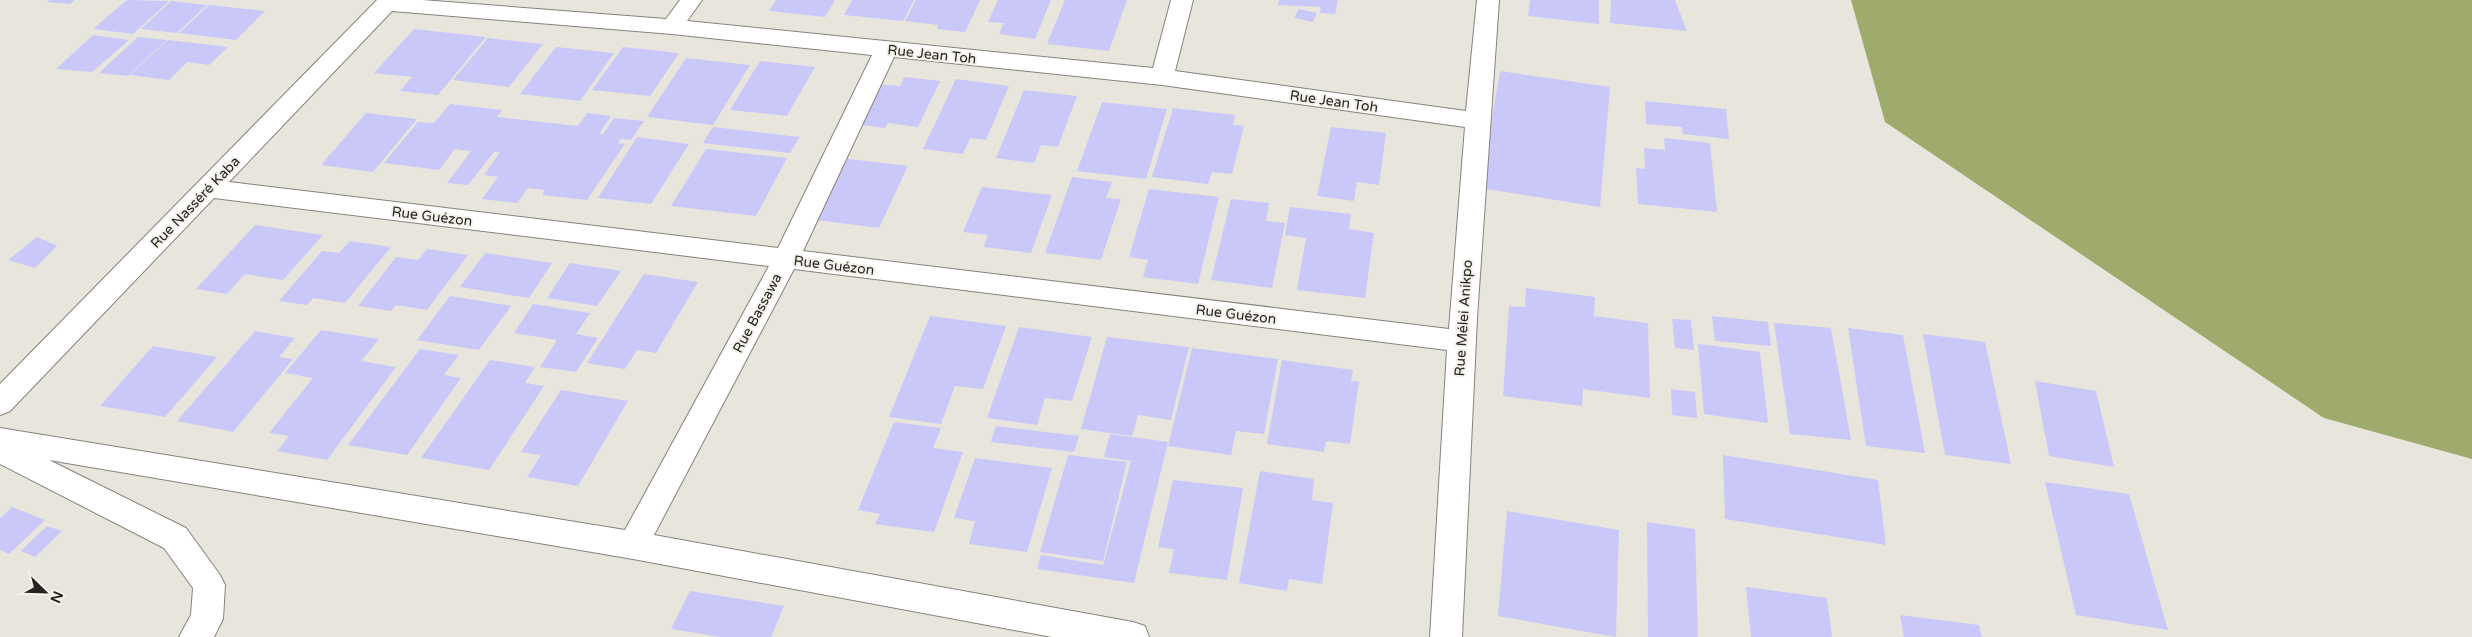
<svg xmlns="http://www.w3.org/2000/svg" width="2472" height="637" font-family="'Varela Round',sans-serif">
<rect width="100%" height="100%" fill="#e8e5dd"/>
<path fill="#9fab6c" d="M1851 0H2472V459L2324 418 1885 122Z"/>
<path fill="#cac8f9" d="M49 0H75L70 4 47 2Z
M127 0 169 1 133 34 93 29Z
M776 0H835L825 17 769 11Z
M852 0H914L903 21 844 15Z
M916 0H980L965 32 937 29 938 25 905 21Z
M998 0H1051L1035 39 999 34 1004 23 988 22Z
M1065 0H1127L1109 51 1047 44Z
M1279 0H1338L1335 14 1320 13 1321 7 1278 5Z
M1530 0H1599V24L1528 16Z
M1611 0H1675L1687 31 1610 23Z
M171 1 207 5 177 33 141 29Z
M209 5 265 11 236 40 179 33Z
M1299 9 1317 13 1313 22 1294 18Z
M414 29 486 37 438 95 400 91 412 77 374 73Z
M93 35 129 40 92 72 56 69Z
M138 37 167 40 128 76 99 73Z
M488 38 543 44 509 87 453 80Z
M168 40 228 47 209 65 187 62 169 80 130 75Z
M556 47 614 53 580 101 520 94Z
M623 47 679 53 650 96 592 90Z
M686 58 750 65 713 125 647 117Z
M760 61 815 67 787 116 730 110Z
M1500 71 1610 87 1600 207 1480 188Z
M904 77 940 81 918 127 888 123 885 128 856 124 877 84 900 86Z
M956 79 1009 86 986 140 970 138 963 154 923 149Z
M1024 90 1077 96 1058 147 1041 145 1034 163 996 158Z
M1645 101 1726 109 1729 139 1683 134 1682 127 1646 124Z
M1102 102 1167 109 1146 179 1077 171Z
M450 104 502 110 497 117 578 126 587 113 611 116 599 134H603L614 118 644 121 631 140 621 139 618 143 625 144 587 200 542 195 545 190 528 188 517 203 482 199 498 177 484 175 500 152H494L468 185 447 183 471 151 455 149 439 170 384 163 418 122 434 123Z
M1173 108 1235 115 1233 125 1244 126 1232 174 1212 172 1208 184 1152 177Z
M366 113 417 119 373 172 321 165Z
M713 127 800 137 790 153 703 143Z
M1331 127 1386 133 1379 185 1357 182 1354 201 1317 196Z
M637 137 689 144 651 204 598 198Z
M1664 138 1710 143 1717 212 1638 204 1636 168 1645 169 1644 148 1665 150Z
M706 149 787 158 756 216 671 206Z
M840 158 908 166 879 228 808 219Z
M1072 177 1112 182 1106 198 1121 199 1101 260 1045 253Z
M982 187 1052 195 1031 253 984 247 988 235 963 232Z
M1149 189 1219 197 1198 284 1143 277 1148 260 1129 257Z
M1231 199 1269 203 1266 221 1285 223 1272 288 1211 280Z
M1290 207 1351 214 1349 229 1374 233 1365 298 1297 290 1306 238 1285 235Z
M255 225 323 235 283 280 245 274 227 294 196 289Z
M37 237 57 246 35 268 8 260Z
M350 241 391 247 345 303 313 298 307 305 279 301 322 251 339 253Z
M427 249 468 255 427 310 396 305 391 311 358 306 396 257 418 260Z
M485 253 552 263 529 298 460 287Z
M570 263 621 271 597 306 547 298Z
M644 274 698 282 656 353 637 350 625 369 587 363Z
M1526 288 1595 297 1594 316 1648 323 1650 398 1583 389 1582 406 1503 396 1509 306 1525 307Z
M450 296 511 306 479 350 417 340Z
M533 304 590 313 576 334 598 338 576 372 540 367 557 340 514 333Z
M930 316 1006 326 983 389 955 386 941 424 889 417Z
M1712 316 1768 322 1771 346 1715 341Z
M1672 319 1691 320 1694 350 1675 348Z
M1774 323 1831 328 1851 440 1790 434Z
M1019 327 1092 337 1072 401 1045 398 1037 425 987 418Z
M1848 328 1903 335 1925 453 1866 446Z
M321 330 379 339 361 361 396 367 327 460 277 451 289 436 269 433 313 378 285 373Z
M255 331 295 338 279 357 293 359 233 432 177 421Z
M1923 334 1985 342 2011 464 1945 455Z
M1107 337 1189 347 1171 420 1138 415 1132 436 1081 429Z
M1698 344 1760 352 1768 423 1704 414Z
M153 346 217 357 165 417 100 406Z
M1192 348 1278 359 1264 434 1236 431 1231 455 1168 446Z
M420 349 459 355 444 375 461 378 407 455 348 445Z
M490 360 535 367 525 383 544 386 489 470 421 458Z
M1282 360 1353 370 1351 381 1359 382 1350 444 1326 441 1324 452 1267 444Z
M2035 381 2096 391 2114 467 2049 456Z
M1671 389 1695 392 1697 418 1672 415Z
M561 390 628 401 578 486 527 477 541 455 521 452Z
M894 422 941 428 933 448 963 452 934 532 875 524 880 514 858 510Z
M996 426 1079 436 1074 452 991 442Z
M1110 434 1168 442 1134 583 1037 569 1041 555 1103 565 1131 461 1104 457Z
M1068 455 1127 462 1103 561 1040 552Z
M1723 455 1878 480 1886 545 1725 519Z
M975 458 1052 468 1027 552 969 544 975 521 954 518Z
M1260 471 1314 479 1312 500 1333 503 1322 584 1289 579 1287 591 1239 583Z
M1173 480 1243 488 1227 580 1169 573 1174 549 1158 547Z
M2045 482 2129 494 2168 630 2076 615Z
M12 507 45 520 9 554 0 550V518Z
M1507 511 1619 530 1616 637 1498 616Z
M1647 522 1695 529 1698 637H1648Z
M47 526 62 531 35 557 21 551Z
M1746 587 1827 598 1832 637H1751Z
M690 591 784 606 771 637H721L671 629Z
M1900 615 1979 625 1982 637H1904Z"/>
<g fill="none" stroke-linecap="round" stroke-linejoin="round">
<defs>
<path id="minor" d="M377 0H422L666 19 680 0H702L687 21 1153 68 1171 0H1193L1175 71 1466 111 1477 0H1499L1477 318 1462 637H1430L1447 350 794 269 654 535 1133 622 1145 626 1149 637H1052L633 559 49 460 186 528 220 575 225 585 223 619 214 637H179L191 615 193 588 164 548 0 464V428L625 530 769 266 214 198 10 411 0 415V384ZM392 11 672 34 872 55 778 248 229 182ZM894 57 1162 85 1465 127 1449 329 803 251Z"/>
</defs>
<use href="#minor" stroke="#86837c" stroke-width="2"/>
<use href="#minor" fill="#fff" fill-rule="evenodd"/>
</g>
<g text-anchor="middle" stroke-width="4" stroke-linejoin="round" paint-order="stroke">
<g font-size="14" fill="#242320" stroke="#f5f2eb">
<text transform="translate(932 54) rotate(6)" y="5">Rue Jean Toh</text>
<text transform="translate(1334 101) rotate(8)" y="5">Rue Jean Toh</text>
<text transform="translate(195 202) rotate(-46)" y="5">Rue Nasséré Kaba</text>
<text transform="translate(432 216) rotate(7)" y="5">Rue Guézon</text>
<text transform="translate(834 265) rotate(7)" y="5">Rue Guézon</text>
<text transform="translate(757 313) rotate(-62)" y="5">Rue Bassawa</text>
<text transform="translate(1236 314) rotate(7)" y="5">Rue Guézon</text>
<text transform="translate(1463 318) rotate(-86)" y="5">Rue Mélei Anikpo</text>
</g>
</g>
<g transform="translate(45 592) rotate(113)" stroke="#f5f2eb" stroke-width="4" paint-order="stroke">
<path d="M0-4L9 19L0 12L-9 19Z" fill="#242320"/>
<text y="-8" font-size="14" font-weight="bold" text-anchor="middle" fill="#242320">N</text>
</g>
</svg>
